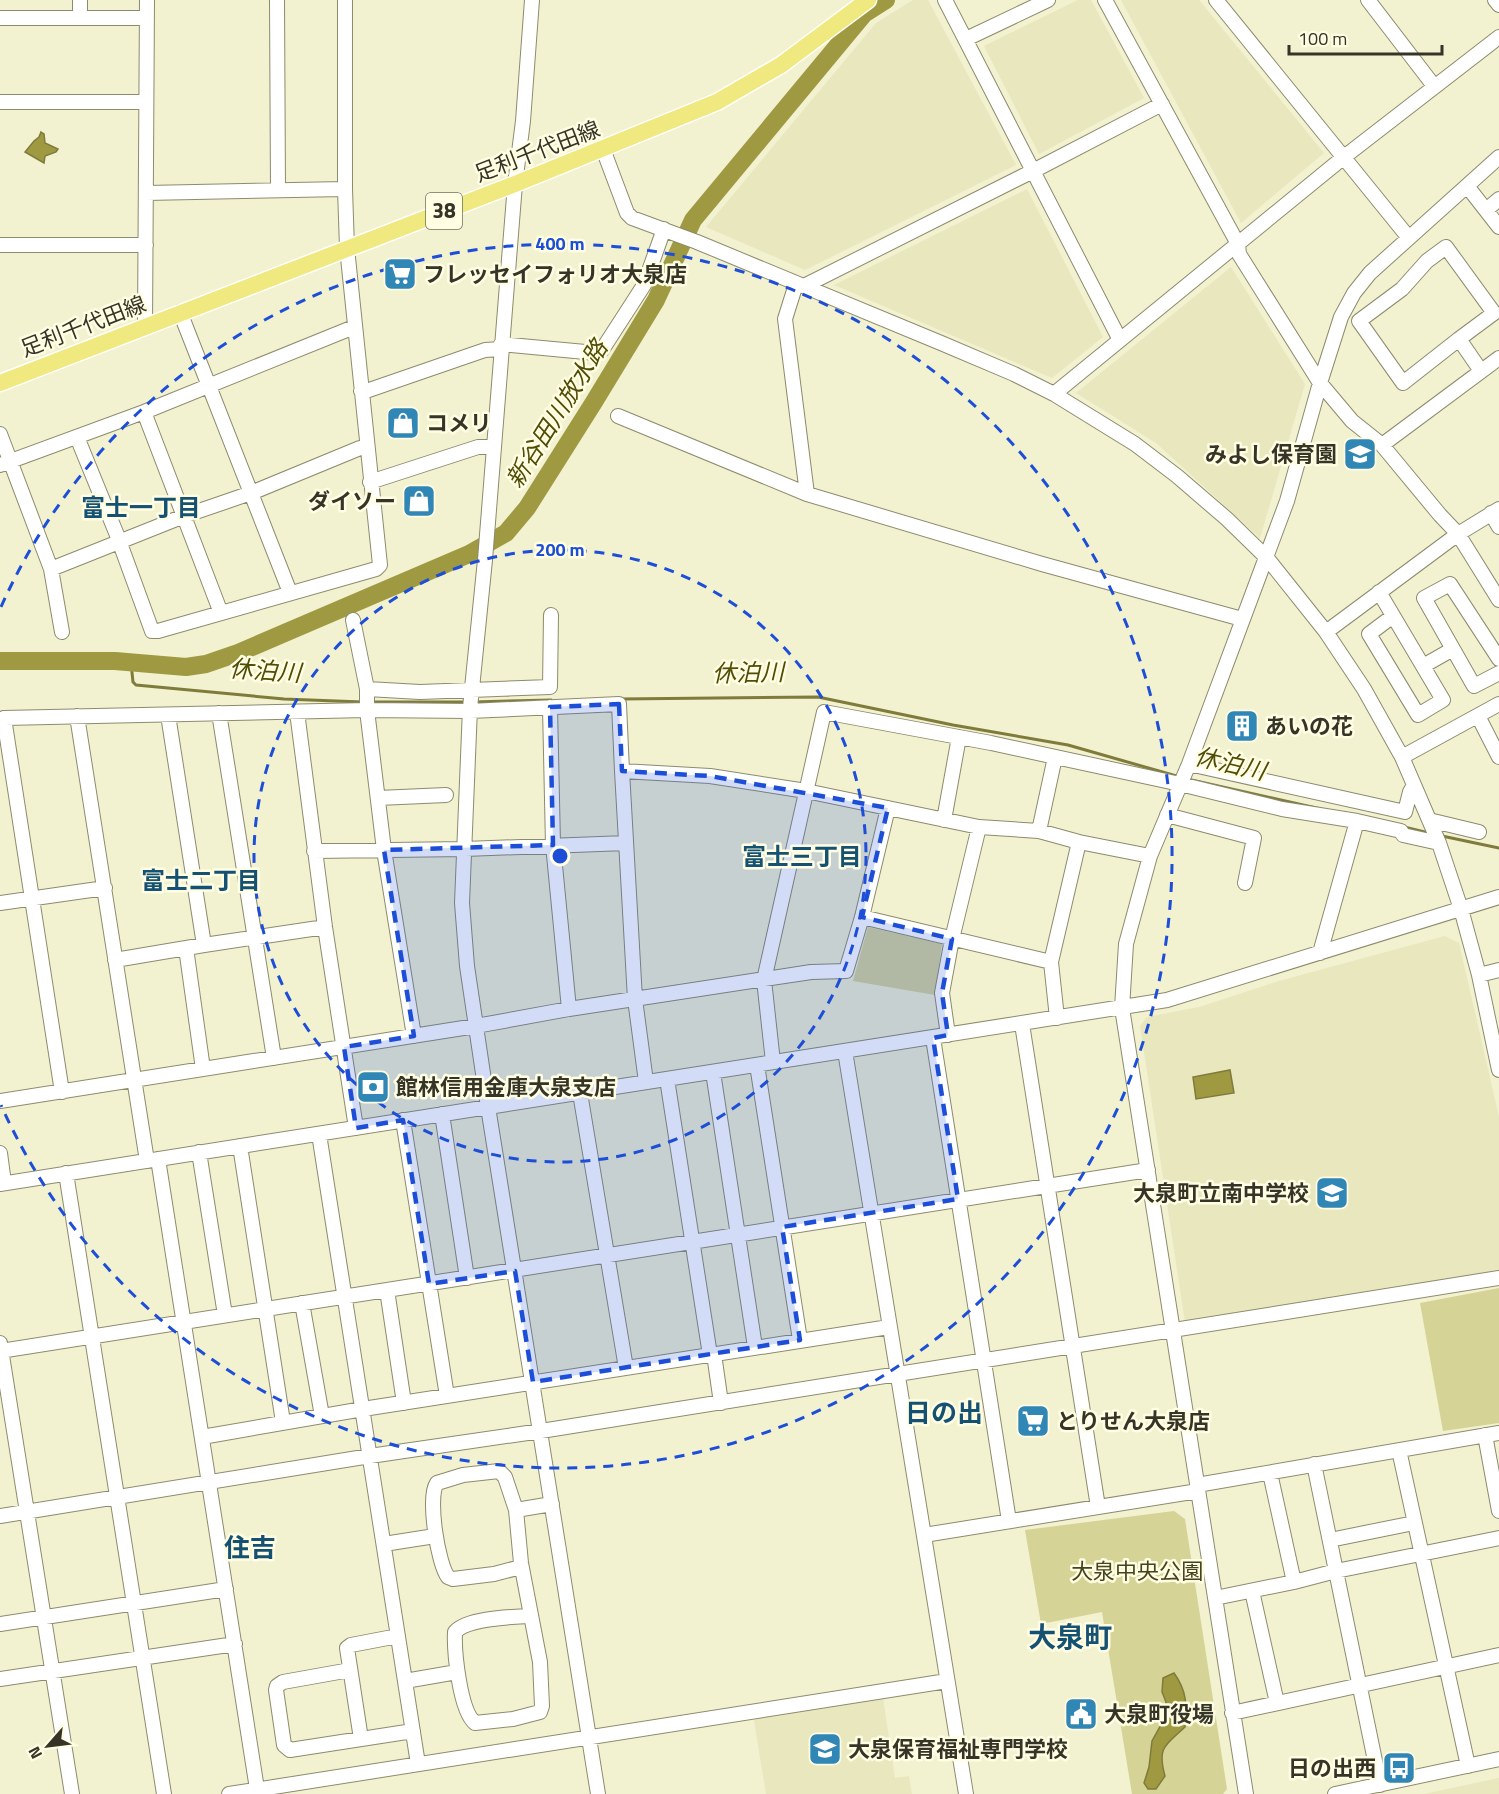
<svg xmlns="http://www.w3.org/2000/svg" width="1499" height="1794" font-family="'Titillium Web','Noto Sans JP',sans-serif">
<rect width="100%" height="100%" fill="#f2f1d0"/>
<path fill="#e9e7be" d="M913 0H928L1016 165 805 270 706 227 876 23Z
M1078 0H1091L1144 98 1039 154 984 46Z
M1121 0H1199L1324 153 1241 223Z
M1027 189 1103 337 1052 378 834 285Z
M1231 267 1305 384 1260 538 1156 443 1076 393Z
M1445 936 1459 943 1499 1117V1270L1185 1322 1140 1026 1147 1017 1199 1007 1279 981Z
M883 1698 895 1778 909 1776 912 1794H766L754 1721 760 1715Z
M1499 1778V1794H1424Z"/>
<path fill="#d6d396" d="M868 927 942 944 935 995 853 981Z
M1499 1288V1423L1443 1431 1420 1303Z
M1174 1511 1185 1519 1227 1789 1223 1794H1132L1102 1612 1041 1624 1025 1530Z"/>
<path fill="#9f9942" stroke="#7f7b3a" stroke-width="1.5" d="M41 132 44 134 45 143 58 149 56 152 45 156 44 163 25 152 34 141 39 137Z
M1230 1070 1234 1093 1196 1099 1193 1077Z
M1174 1673C1187 1691 1187 1705 1185 1727 1165 1746 1157 1747 1165 1776L1156 1789H1148L1144 1783 1149 1767 1152 1741 1163 1721 1166 1702 1162 1692 1163 1678Z"/>
<g fill="none" stroke-linecap="round" stroke-linejoin="round">
<path stroke="#7f7b3a" stroke-width="3" d="M131 663 133 682 136 685 284 699 362 702
M620 699 818 697 953 725 1068 745 1180 777
M371 702H467
M473 702 551 700
M1187 779 1321 809
M1404 827 1429 833
M1442 836 1499 848"/>
<path stroke="#9f9942" stroke-width="18" d="M0 661H115L186 667 206 664 238 653 469 554 506 533 527 508 594 402 656 300 693 220 864 14 886 0"/>
<defs>
<path id="minor" d="M277 0 278 190
M532 0 523 121 515 184 485 560 470 708 462 903 467 966 488 1107 598 1794
M945 0 1120 340
M1105 0 1238 244 1239 254 1320 383 1352 421 1382 445 1440 515 1458 534 1499 600
M1216 0 1409 238
M1368 0 1434 86
M1495 0 1499 5
M80 17V0
M0 18H147
M966 39 1048 0
M0 102H145
M603 149 627 213 632 218 697 242 941 343 1014 374 1054 394 1135 444 1177 476 1227 519 1267 558 1326 632 1364 689 1402 757 1439 843 1461 909 1479 975 1499 1070
M1467 186 1499 227
M146 193 345 189
M1486 210 1499 199
M0 245H146
M796 284 785 319 807 494
M804 286 1033 171 1162 104
M180 312 289 590
M145 326 147 0
M1459 339 1494 313 1446 247 1427 261 1402 289 1359 321 1403 383 1459 339 1481 371
M501 344 596 353 602 350 644 285 664 229
M361 391 369 390 485 350 501 349
M1054 394 1344 157 1499 37
M144 412 221 613
M618 416 807 494 1042 564 1242 619
M0 434 51 569 184 516 251 493 360 448H366
M77 437 117 535 152 631H158L376 569 380 565 347 248 345 189V0
M1382 445 1499 358
M0 465 144 412 354 327
M370 482 478 447H493
M1491 513 1499 527
M51 569 62 632
M1379 592 1443 700 1418 715 1369 634 1393 616
M353 620 367 689V710L384 850 414 1036
M1326 632 1458 534 1499 509
M1499 659 1450 584 1424 598 1474 686 1499 673
M1423 666 1453 649
M367 689 420 692 550 687 551 615
M550 707 553 845 569 1009
M297 712 325 927 356 1128
M219 713 274 1058
M168 715 204 945
M77 716 147 1161
M1478 716 1499 757
M4 718 62 1092
M0 720 4 718 367 710 470 711 619 704 622 771
M1402 757 1499 704
M1189 764 1405 812 1410 792 1414 785
M378 798 446 795
M1167 815 1254 838 1245 883
M944 820 959 737
M1429 820 1479 832
M1039 831 1055 757
M314 851 465 849 626 843
M0 903 105 888
M862 917 1051 962
M186 948 203 1069
M1320 953 1357 821
M115 960 204 945 325 927
M1479 975 1499 970
M1057 1018 1051 962 1079 842
M1022 1024 1098 1507
M948 1035 942 993 952 939 979 827
M933 1038 1009 1521
M845 1051 966 1794
M773 1062 764 980 824 712 991 743 1180 784 1282 809 1357 821 1401 831 1403 835 1439 843
M757 1065 800 1340
M713 1072 755 1347
M667 1079 710 1355
M646 1082 635 999 622 771 710 776 806 791 979 827 1039 831 1079 842 1150 856
M580 1093 626 1368
M0 1101 476 1026 569 1009 811 972 846 971 862 917 888 808
M442 1114 467 1278
M403 1120 447 1396
M319 1134 418 1764
M240 1146 283 1422
M199 1152 225 1315
M0 1153 4 1183
M158 1159 257 1789
M66 1173 164 1794
M0 1184 1167 1000 1499 897
M387 1290 404 1403
M302 1303 322 1416
M0 1343 72 1794
M0 1351 1148 1170
M714 1354 721 1403
M1485 1435 1499 1511
M202 1437 363 1409 889 1327
M1399 1450 1468 1766
M1314 1464 1380 1785
M1270 1473 1294 1582
M1197 1485 1499 1433
M516 1510 552 1504
M0 1516 370 1456 541 1431 1499 1278
M924 1535 1198 1491
M1330 1540 1414 1523
M384 1544 435 1536
M521 1567 494 1574 453 1579 448 1577C438 1564 427 1497 437 1483L463 1475 499 1471 505 1477 516 1510 521 1563 540 1662 542 1706 540 1712 513 1719 475 1723C460 1711 454 1652 455 1632 467 1618 511 1617 529 1616
M1252 1591 1277 1703
M1215 1598 1294 1582 1336 1571 1499 1538
M0 1624 226 1589
M350 1670 283 1682 277 1686 276 1690 284 1745 290 1750 413 1731
M0 1679 235 1644
M405 1681 457 1672
M1232 1713 1499 1655
M361 1739 347 1648 351 1645 398 1636
M229 1794 947 1681
M1246 1794 1122 1008 1126 944 1150 856 1189 764 1287 501 1320 383 1341 317 1354 293 1370 273 1499 157
M1335 1794 1499 1759"/>
<path id="major" d="M0 383 515 184 717 102 781 65 868 0"/>
</defs>
<use href="#minor" stroke="#8d8b6d" stroke-width="16"/>
<use href="#major" stroke="#fff" stroke-width="19"/>
<use href="#minor" stroke="#fff" stroke-width="14"/>
<use href="#major" stroke="#f0e97f" stroke-width="16"/>
</g>
<path fill="#1d4ed8" fill-opacity="0.2" stroke="#1d4ed8" stroke-width="4.5" stroke-dasharray="12 8" stroke-linejoin="round" d="M619 704 622 771 710 776 888 808 862 917 952 939 942 993 948 1035 933 1038 958 1199 782 1227 800 1340 533 1382 515 1271 429 1284 403 1120 356 1128 344 1047 414 1036 384 850 553 845 550 707Z"/>
<g fill="none" stroke="#1d4ed8" stroke-width="3" stroke-dasharray="10 8">
<circle cx="560" cy="856" r="306"/>
<path d="M1 607A612 612 0 1 1 1 1105"/>
</g>
<defs>
<symbol id="supermarket-square" viewBox="-11 -11 22 22"><rect x="-9" y="-9" width="18" height="18" rx="4" fill="#3086b5" stroke="#fffee3"/><path d="M-6-5.5h2.5l.6 2H6L4.5 2H-2.5L-4.4-4H-6ZM-1.5 3.2a1.3 1.3 0 1 0 .1 0ZM3 3.2a1.3 1.3 0 1 0 .1 0Z" fill="#fff"/></symbol>
<symbol id="shop-square" viewBox="-11 -11 22 22"><rect x="-9" y="-9" width="18" height="18" rx="4" fill="#3086b5" stroke="#fffee3"/><path d="M-5-2.5h2.3a2.7 3.5 0 0 1 5.4 0H5L5.5 6h-11ZM-1.5-2.5h3a1.5 2.3 0 0 0-3 0Z" fill="#fff"/></symbol>
<symbol id="school-square" viewBox="-11 -11 22 22"><rect x="-9" y="-9" width="18" height="18" rx="4" fill="#3086b5" stroke="#fffee3"/><path d="M0-5L7-2L0 1L-7-2ZM-4 1L0 2.5L4 1V4Q0 6-4 4Z" fill="#fff"/></symbol>
<symbol id="building-square" viewBox="-11 -11 22 22"><rect x="-9" y="-9" width="18" height="18" rx="4" fill="#3086b5" stroke="#fffee3"/><path d="M-4-6H4V6H1V3H-1V6H-4ZM-2.5-4.3h1.7v1.8h-1.7ZM.8-4.3h1.7v1.8H.8ZM-2.5-1h1.7V.8h-1.7ZM.8-1h1.7V.8H.8Z" fill="#fff"/></symbol>
<symbol id="bank-square" viewBox="-11 -11 22 22"><rect x="-9" y="-9" width="18" height="18" rx="4" fill="#3086b5" stroke="#fffee3"/><path d="M-6-4H6V4H-6ZM0-2.3a2.3 2.3 0 1 0 0 4.6a2.3 2.3 0 1 0 0-4.6Z" fill="#fff"/></symbol>
<symbol id="civic-square" viewBox="-11 -11 22 22"><rect x="-9" y="-9" width="18" height="18" rx="4" fill="#3086b5" stroke="#fffee3"/><path d="M-.6-6.5H3V-4.5H.6V-3L4-1V1h2V6H-6V1h2V-1L-.6-3ZM-1.2 2.5V6h2.4V2.5Z" fill="#fff"/></symbol>
<symbol id="bus-square" viewBox="-11 -11 22 22"><rect x="-9" y="-9" width="18" height="18" rx="4" fill="#3086b5" stroke="#fffee3"/><path d="M-5-6H5V4H4V6H2V4H-2V6H-4V4H-5ZM-3.5-4V0h7V-4ZM-3.5 1.2v1.5H-2V1.2ZM2 1.2v1.5H3.5V1.2Z" fill="#fff"/></symbol>
</defs>
<g fill-rule="evenodd">
<use href="#supermarket-square" x="381" y="255" width="38" height="38"/>
<use href="#shop-square" x="384" y="404" width="38" height="38"/>
<use href="#school-square" x="1341" y="435" width="38" height="38"/>
<use href="#shop-square" x="400" y="482" width="38" height="38"/>
<use href="#building-square" x="1223" y="707" width="38" height="38"/>
<use href="#bank-square" x="354" y="1068" width="38" height="38"/>
<use href="#school-square" x="1313" y="1174" width="38" height="38"/>
<use href="#supermarket-square" x="1014" y="1402" width="38" height="38"/>
<use href="#civic-square" x="1062" y="1695" width="38" height="38"/>
<use href="#school-square" x="806" y="1730" width="38" height="38"/>
<use href="#bus-square" x="1380" y="1749" width="38" height="38"/>
</g>
<g text-anchor="middle" stroke-width="5" stroke-linejoin="round" paint-order="stroke">
<rect fill="#fffee3" stroke="#72715f" stroke-width="1.5" x="426" y="193" width="36" height="36" rx="4.5"/>
<g font-size="21" font-weight="bold" fill="#353427">
<text x="444" y="218">38</text>
</g>
<g font-size="22" fill="#353427" stroke="#fffee3">
<text transform="translate(537 151) rotate(-21)" y="8">足利千代田線</text>
<text transform="translate(83 326) rotate(-21)" y="8">足利千代田線</text>
</g>
<g font-size="22" font-weight="bold" fill="#353427" stroke="#fffee3" text-anchor="start">
<text x="423" y="282">フレッセイフォリオ大泉店</text>
<text x="426" y="431">コメリ</text>
<text x="1337" y="462" text-anchor="end">みよし保育園</text>
<text x="396" y="509" text-anchor="end">ダイソー</text>
<text x="1265" y="734">あいの花</text>
<text x="396" y="1095">館林信用金庫大泉支店</text>
<text x="1309" y="1201" text-anchor="end">大泉町立南中学校</text>
<text x="1056" y="1429">とりせん大泉店</text>
<text x="1104" y="1722">大泉町役場</text>
<text x="848" y="1757">大泉保育福祉専門学校</text>
<text x="1376" y="1776" text-anchor="end">日の出西</text>
</g>
<g font-size="22" fill="#46441f" stroke="#fffee3">
<text x="1137" y="1579">大泉中央公園</text>
</g>
<g font-size="24" font-style="italic" fill="#514c06" stroke="#fffee3">
<text transform="translate(557 414) rotate(-58)" y="8">新谷田川放水路</text>
<text transform="translate(265 671) rotate(4)" y="8">休泊川</text>
<text transform="translate(748 673) rotate(-1)" y="8">休泊川</text>
<text transform="translate(1230 764) rotate(13)" y="8">休泊川</text>
</g>
<g font-size="24" font-weight="bold" fill="#155172" stroke="#fffee3">
<text x="141" y="516">富士一丁目</text>
<text x="802" y="865">富士三丁目</text>
<text x="201" y="889">富士二丁目</text>
</g>
<g font-size="26" font-weight="bold" fill="#155172" stroke="#fffee3">
<text x="944" y="1422">日の出</text>
<text x="250" y="1557">住吉</text>
</g>
<g font-size="28" font-weight="bold" fill="#155172" stroke="#fffee3">
<text x="1070" y="1647">大泉町</text>
</g>
</g>
<circle cx="560" cy="856" r="9" fill="#1d4ed8" stroke="#fffee3" stroke-width="3"/>
<g font-size="18" text-anchor="middle" font-weight="bold" fill="#1d4ed8" stroke="#fffee3" stroke-width="5" stroke-linejoin="round" paint-order="stroke">
<text x="560" y="250">400 m</text>
<text x="560" y="556">200 m</text>
</g>
<g transform="translate(48 1746) rotate(242)" stroke="#fffee3" stroke-width="4.5" paint-order="stroke">
<path d="M0-4.5L10 22L0 15L-10 22Z" fill="#353427"/>
<text y="-9" font-size="16" font-weight="bold" text-anchor="middle" fill="#353427">N</text>
</g>
<path d="M1289 45v9h153v-9" fill="none" stroke="#353427" stroke-width="3"/>
<text x="1298" y="45" font-size="18" fill="#353427" stroke="#fffee3" stroke-width="4.5" paint-order="stroke">100 m</text>
</svg>
